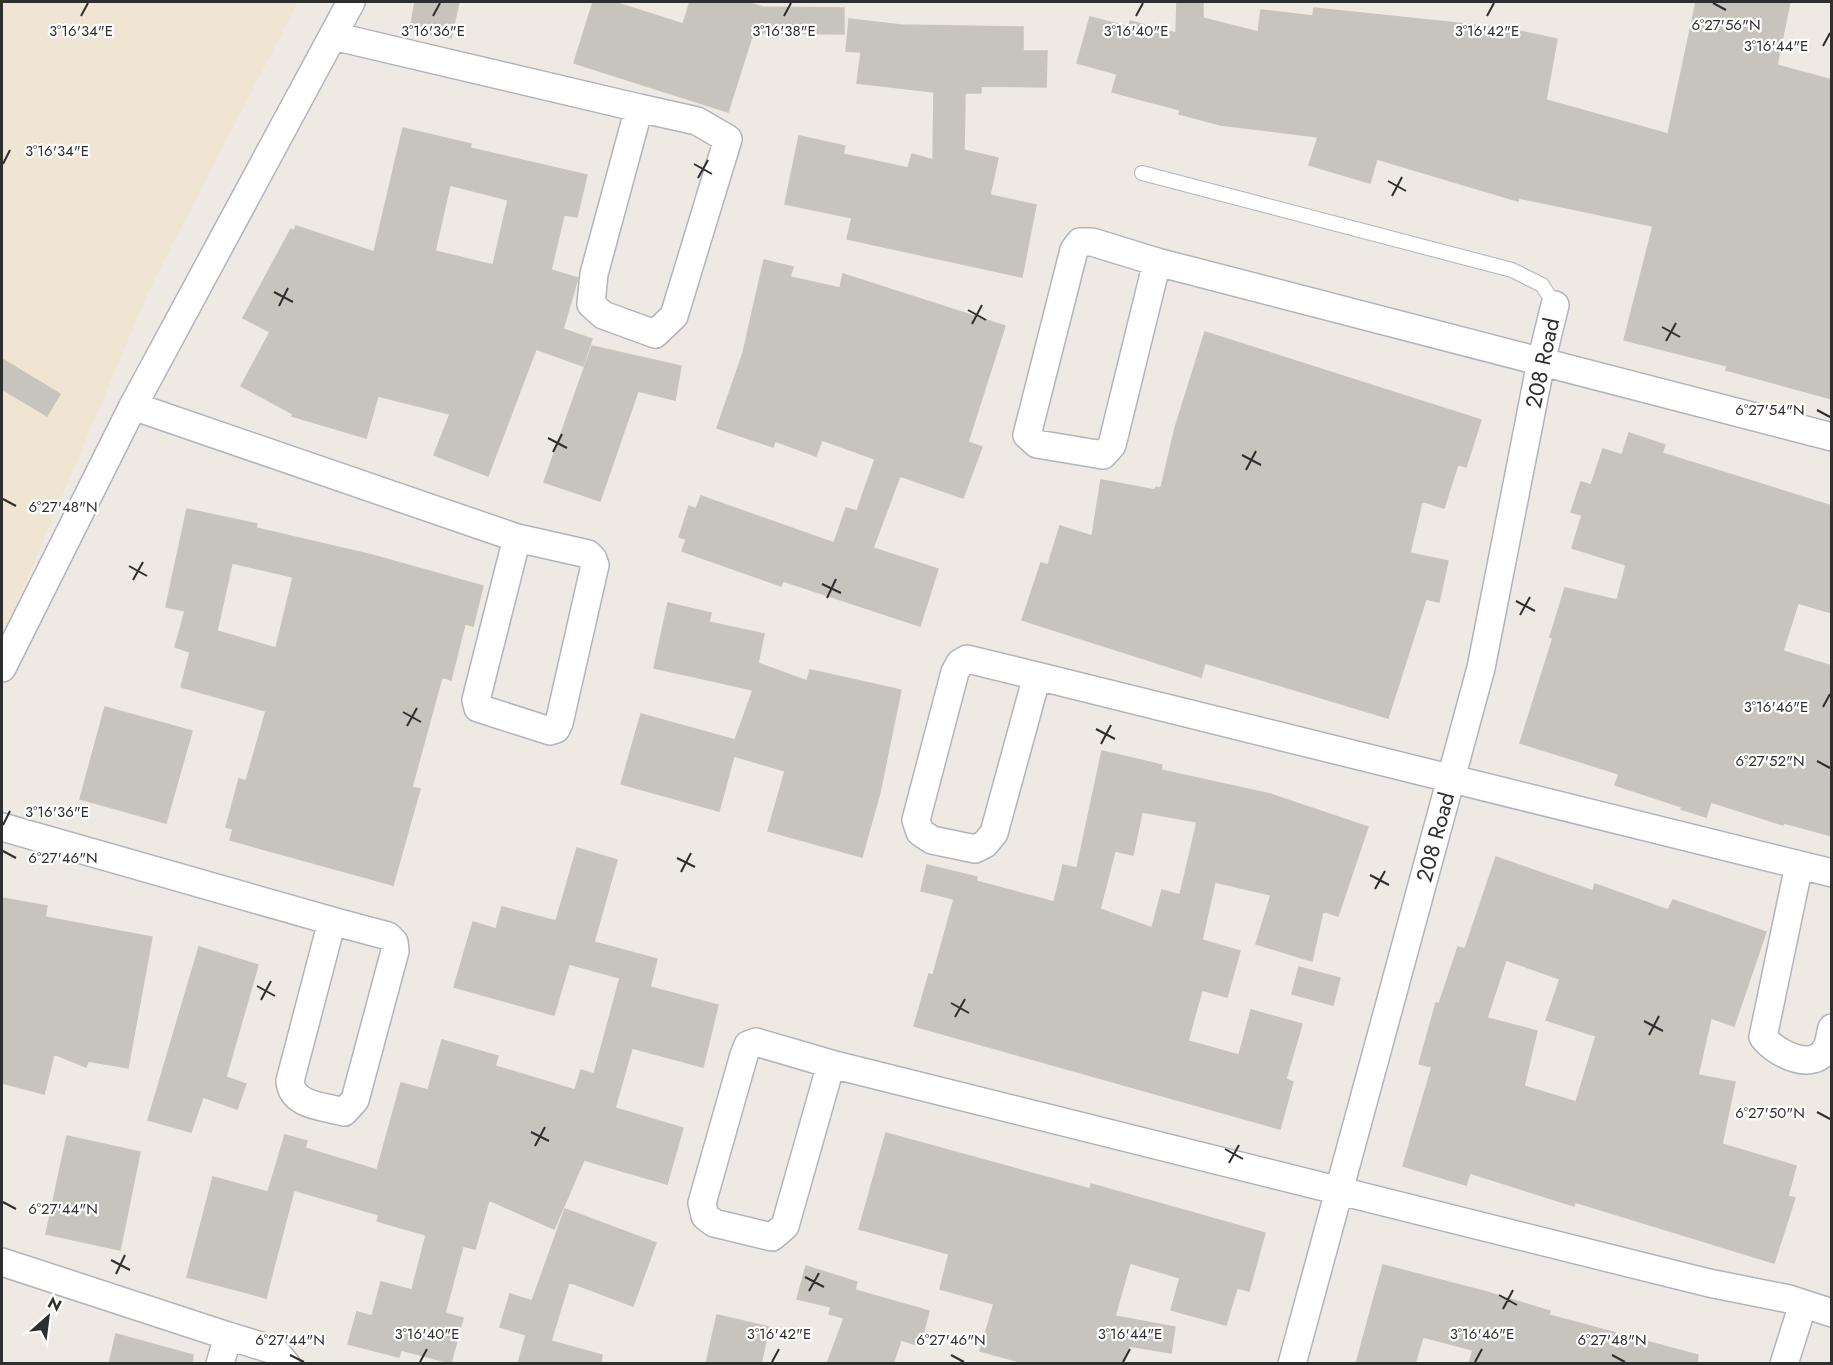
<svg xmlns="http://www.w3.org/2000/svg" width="1833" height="1365" font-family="Jost,sans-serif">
<rect width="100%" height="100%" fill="#eee9e2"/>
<path fill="#efe5d2" d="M2 2H298L151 286 2 638Z"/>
<path fill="#c7c3bd" stroke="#cac4bb" stroke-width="1.5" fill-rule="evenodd" d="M415 2H459L451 38 410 30Z
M593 2H614L683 24 690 2H746L763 7 844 8V34L753 33 728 112 574 63Z
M1177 2H1203V18L1258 32 1261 10 1313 16 1314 8 1505 28 1557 39 1546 100 1668 134 1696 2H1790L1777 65 1832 80V399L1726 370 1727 366 1624 340 1653 226 1519 198 1518 201 1377 159 1370 183 1309 165 1318 137 1221 125 1179 114 1180 110 1112 92 1117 74 1077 63 1090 17 1129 27 1130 21 1176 33Z
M849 19 901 25 1023 27V51H1047L1046 87 981 86V93H965L964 150 998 158 990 195 1036 205 1022 277 847 239 852 218 785 204 799 136 845 146 843 154 908 168 912 154 933 160 934 92 857 83 861 52 846 51Z
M403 128 471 144 470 148 587 175 577 217 564 215 551 270 578 278 563 329 592 339 583 366 536 349 488 476 434 455 450 414 378 396 366 438 292 416 293 414 241 386 270 332 243 318 291 229 294 231 296 226 374 252ZM450 185 508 200 493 265 435 251Z
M764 260 793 267 790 277 840 288 843 274 1005 326 968 442 982 447 963 498 900 476 873 548 938 569 920 626 783 581 781 586 682 551 686 539 679 537 689 506 696 509 701 496 834 543 846 508 857 511 875 459 822 440 816 456 775 441 773 447 717 428 743 353Z
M1205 332 1481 420 1466 467 1458 464 1444 508 1422 501 1410 553 1448 561 1439 602 1426 599 1388 718 1205 663 1201 677 1022 620 1041 563 1048 565 1060 526 1092 536 1101 480 1155 490 1156 487 1161 488 1175 428Z
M592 346 681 366 675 400 638 391 600 501 544 482Z
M2 359 60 394 47 416 2 389Z
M1629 433 1665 445 1662 453 1832 506V613L1798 603 1783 651 1832 666V836L1784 823 1783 825 1711 802 1706 817 1681 809 1682 807 1615 785 1619 774 1520 743 1553 638 1550 637 1565 588 1617 600 1626 565 1572 548 1582 515 1571 512 1581 482 1591 485 1603 449 1622 455Z
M187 509 257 524 256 528 372 555 483 586 473 626 465 624 451 680 442 677 412 787 420 789 393 885 230 840 233 829 226 827 239 779 246 781 266 711 181 687 190 652 175 647 185 611 166 607ZM232 563 293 577 276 648 217 631Z
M668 603 711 613 709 622 764 634 758 663 807 681 810 670 901 690 880 792 862 857 768 831 785 771 734 756 719 811 621 784 641 714 735 740 753 690 654 668Z
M105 707 192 731 166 823 80 799Z
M1102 751 1162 765 1161 770 1270 794 1368 827 1338 916 1323 911 1312 961 1256 944 1271 895 1215 882 1202 940 1240 951 1227 997 1202 990 1188 1041 1239 1055 1251 1010 1302 1024 1286 1079 1293 1082 1280 1129 914 1026 929 974 933 975 954 899 921 891 927 865 977 877 976 881 1054 902 1063 865 1077 868ZM1142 812 1197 822 1180 895 1162 890 1152 928 1100 909 1115 851 1133 855Z
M577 848 617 860 594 942 657 959 650 987 718 1005 703 1067 632 1048 615 1108 683 1128 667 1184 584 1160 554 1229 489 1200 475 1249 463 1246 445 1313 463 1318 451 1363 401 1350 399 1357 348 1344 357 1312 372 1316 381 1282 412 1290 426 1235 377 1221 379 1215 294 1190 266 1298 187 1277 213 1177 268 1192 285 1135 307 1141 305 1148 377 1170 401 1083 428 1090 442 1040 498 1056 495 1066 575 1090 581 1070 594 1074 620 978 569 964 554 1015 454 987 473 922 496 929 502 907 556 921Z
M1496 857 1593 891 1595 884 1668 910 1673 900 1766 932 1734 1026 1711 1018 1698 1075 1735 1082 1722 1144 1796 1166 1788 1196 1795 1198 1774 1263 1575 1202 1574 1206 1470 1173 1466 1185 1403 1166 1432 1067 1419 1064 1436 1003 1439 1004 1458 947 1465 949ZM1506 960 1560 979 1546 1020 1596 1036 1576 1102 1524 1086 1537 1031 1487 1018Z
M2 898 47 906 45 917 152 937 128 1068 88 1061 86 1067 54 1054 44 1094 2 1083Z
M199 947 258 965 226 1077 246 1084 237 1109 203 1097 191 1132 148 1120Z
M1299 967 1340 978 1333 1005 1292 994Z
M886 1133 1090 1189 1091 1184 1265 1233 1249 1291 1237 1288 1226 1325 1171 1310 1180 1278 1130 1263 1115 1316 1175 1327 1171 1353 1129 1346 1123 1364H1027L980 1351 994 1304 940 1289 949 1254 859 1229Z
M67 1136 140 1152 120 1250 46 1234Z
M565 1209 656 1243 633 1306 569 1282 551 1341 602 1355 601 1364H518L526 1335 500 1327 510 1294 532 1301Z
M1383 1265 1483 1291 1550 1311 1549 1315 1698 1355 1697 1364H1469L1473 1350 1423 1337 1415 1364H1356Z
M806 1266 857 1282 855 1290 929 1311 920 1346 901 1340 893 1364H827L844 1318 829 1314 831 1307 797 1299Z
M717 1315 769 1327 761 1364H706Z
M116 1334 193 1355 192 1364H109Z"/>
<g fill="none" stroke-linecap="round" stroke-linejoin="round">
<defs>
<path id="lane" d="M1142 173 1512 270 1542 285 1555 305"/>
<path id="street" d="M333 36 639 108
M639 108 697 121 728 139 674 316 655 334 603 315 591 304 594 274Z
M1080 242H1092L1157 262 1112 445 1103 455 1037 444 1027 435 1074 250Z
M1157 262 1832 437
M133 406 517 538
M517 538 588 554 593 559 595 565 559 723 556 729 550 731 478 708 476 700Z
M967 659 1037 676 994 833 985 844 975 849 932 840 920 832 916 820 955 672 960 663Z
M2 668 133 406 351 2
M1037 676 1832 873
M2 827 332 921
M1799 865 1763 1037C1775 1053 1814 1074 1827 1047 1830 1041 1830 1034 1832 1028
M332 921 388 936 394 942 395 951 355 1100 344 1112C323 1106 292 1106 290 1081Z
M756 1042 831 1064 785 1226 772 1237 714 1223 705 1216 702 1203 744 1055 748 1045Z
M831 1064 1709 1283 1789 1299 1832 1313
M2 1262 228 1336
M220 1364 228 1336 274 1350 286 1364
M1292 1364 1481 668 1541 362 1555 305
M1784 1364 1803 1304"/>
</defs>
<use href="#lane" stroke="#b2b4bd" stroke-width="16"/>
<use href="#street" stroke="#b2b4bd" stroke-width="30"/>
<use href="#lane" stroke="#fff" stroke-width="14"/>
<use href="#street" stroke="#fff" stroke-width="27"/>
</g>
<path fill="none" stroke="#2e2e2e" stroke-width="2" d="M1713 3 1726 10M81 16 88 3M433 16 440 3M784 16 791 3M1136 16 1143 3M1487 16 1494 3M1823 46 1830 33M3 164 10 150M694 164 712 174M698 178 708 160M1388 181 1406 191M1392 196 1402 177M274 292 293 302M279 306 288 288M968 310 986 320M972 324 982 305M1662 327 1680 337M1666 341 1676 323M1817 410 1830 417M548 438 567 448M553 452 562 434M1242 455 1261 465M1246 470 1256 451M3 499 16 506M129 566 147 576M133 580 143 562M822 584 841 593M827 598 836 579M1516 601 1535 611M1520 615 1530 597M1823 707 1830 694M403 712 421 722M407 726 417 708M1096 729 1115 739M1101 744 1111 725M1817 761 1830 768M3 825 10 811M3 851 16 858M677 858 695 867M681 872 691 853M1370 875 1389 885M1375 889 1385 871M257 986 275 996M261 1000 271 981M951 1003 969 1013M955 1017 965 999M1644 1021 1663 1031M1649 1035 1659 1016M1817 1112 1830 1119M531 1132 549 1141M535 1146 545 1127M1225 1149 1243 1159M1229 1163 1239 1145M3 1202 16 1209M111 1260 130 1270M116 1274 125 1255M805 1277 824 1287M809 1291 819 1273M1499 1295 1517 1305M1503 1309 1513 1290M290 1355 304 1362M951 1355 964 1362M1612 1355 1625 1362M420 1362 427 1349M772 1362 779 1349M1123 1362 1130 1349M1475 1362 1482 1349"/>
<g text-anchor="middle" stroke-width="4.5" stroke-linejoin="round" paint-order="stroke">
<g font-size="22" fill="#2e2e2e" stroke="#fff">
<text transform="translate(1542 363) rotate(-78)" y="8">208 Road</text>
<text transform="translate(1435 837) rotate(-75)" y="8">208 Road</text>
</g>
</g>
<g font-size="15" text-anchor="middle" fill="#2e2e2e" stroke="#fff" stroke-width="4.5" stroke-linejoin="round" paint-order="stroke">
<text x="1726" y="30">6°27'56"N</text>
<text x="81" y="36">3°16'34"E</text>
<text x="433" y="36">3°16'36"E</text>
<text x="784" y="36">3°16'38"E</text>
<text x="1136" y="36">3°16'40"E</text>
<text x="1487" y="36">3°16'42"E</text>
<text x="1776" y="51">3°16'44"E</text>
<text x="57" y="156">3°16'34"E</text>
<text x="1770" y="415">6°27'54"N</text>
<text x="63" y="512">6°27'48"N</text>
<text x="1776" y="712">3°16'46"E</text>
<text x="1770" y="766">6°27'52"N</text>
<text x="57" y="817">3°16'36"E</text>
<text x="63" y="863">6°27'46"N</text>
<text x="1770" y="1118">6°27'50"N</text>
<text x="63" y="1214">6°27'44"N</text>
<text x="427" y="1339">3°16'40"E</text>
<text x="779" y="1339">3°16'42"E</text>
<text x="1130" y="1339">3°16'44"E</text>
<text x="1482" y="1339">3°16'46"E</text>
<text x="290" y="1345">6°27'44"N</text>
<text x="951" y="1345">6°27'46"N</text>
<text x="1612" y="1345">6°27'48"N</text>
</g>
<rect width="1833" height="1365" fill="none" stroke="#2e2e2e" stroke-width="6"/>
<g transform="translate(48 1317) rotate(28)" stroke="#ffffff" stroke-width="4.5" paint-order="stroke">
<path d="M0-4.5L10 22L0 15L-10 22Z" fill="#2e2e2e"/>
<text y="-9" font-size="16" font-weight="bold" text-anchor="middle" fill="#2e2e2e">N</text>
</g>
</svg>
